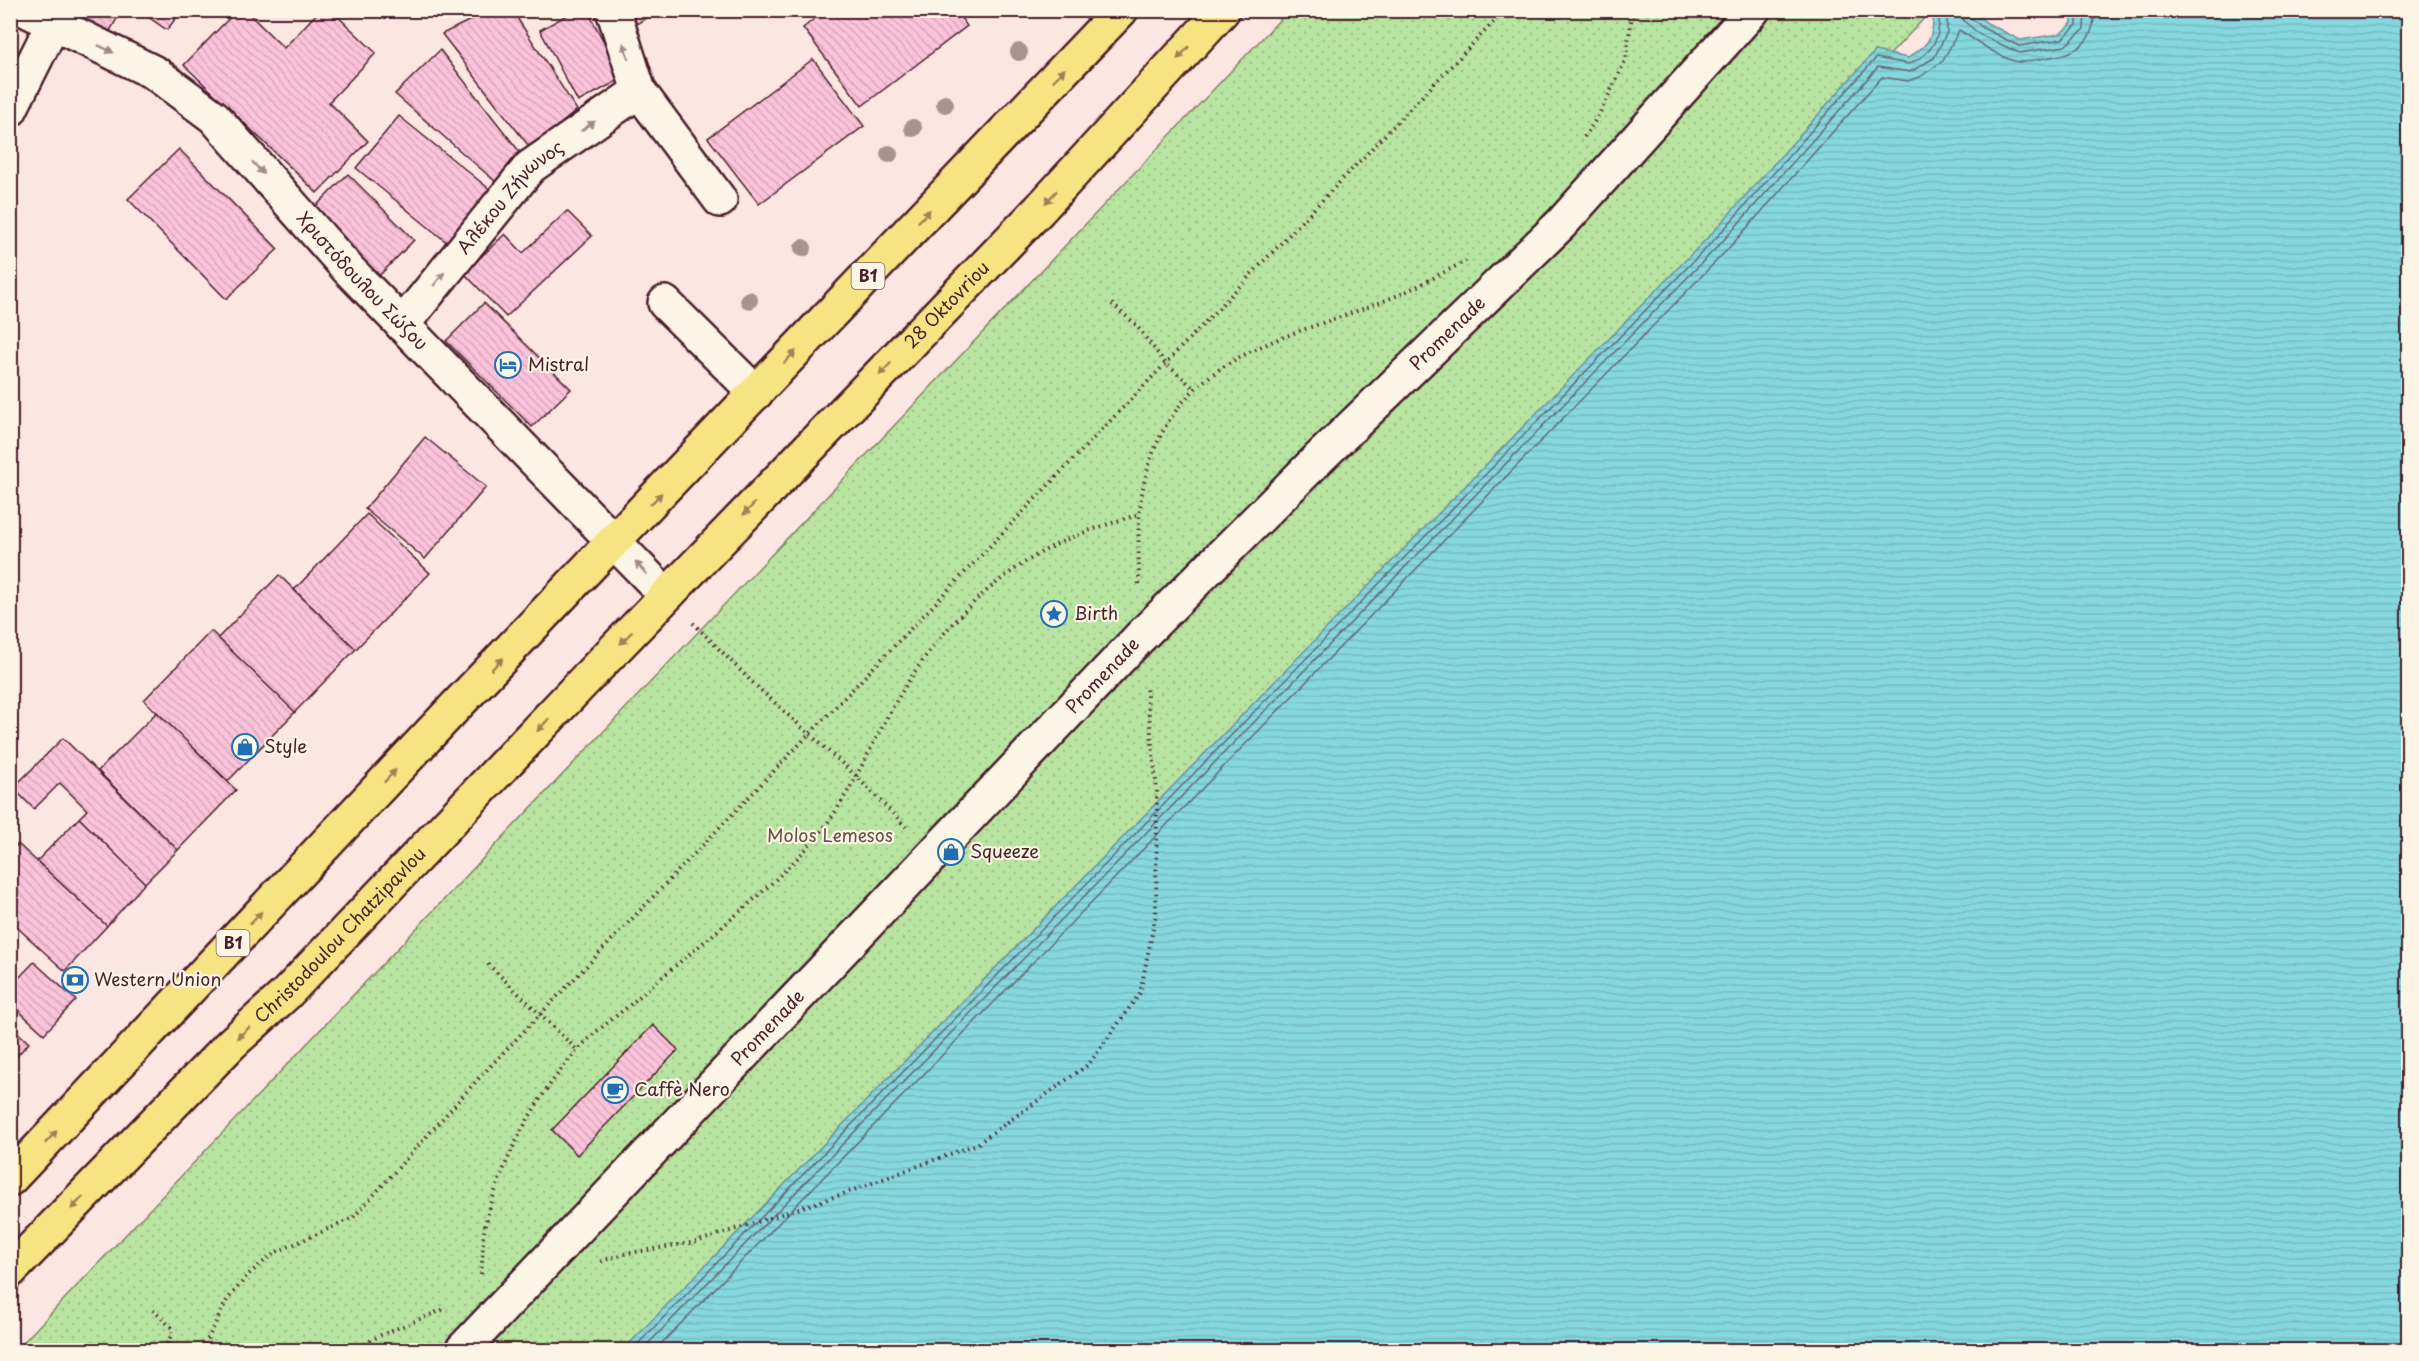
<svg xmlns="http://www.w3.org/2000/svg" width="2419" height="1361" font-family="'Playpen Sans',sans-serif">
<defs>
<pattern id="grass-dots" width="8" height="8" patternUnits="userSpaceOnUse" patternTransform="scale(1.5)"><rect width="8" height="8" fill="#b8e4a1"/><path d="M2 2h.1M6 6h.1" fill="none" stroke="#a0c38b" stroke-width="1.8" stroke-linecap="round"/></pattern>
<pattern id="water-rules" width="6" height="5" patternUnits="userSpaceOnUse" patternTransform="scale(1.5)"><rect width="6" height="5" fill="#86d8de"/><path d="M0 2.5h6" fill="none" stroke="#75b9bf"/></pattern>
<pattern id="building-back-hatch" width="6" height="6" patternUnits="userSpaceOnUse" patternTransform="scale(1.5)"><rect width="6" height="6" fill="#fac3da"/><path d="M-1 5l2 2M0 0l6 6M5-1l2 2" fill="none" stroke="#d8a7bb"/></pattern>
</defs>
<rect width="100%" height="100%" fill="#fbe6e2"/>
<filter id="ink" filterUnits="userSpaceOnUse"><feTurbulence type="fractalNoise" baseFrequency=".0167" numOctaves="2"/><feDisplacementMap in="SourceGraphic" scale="12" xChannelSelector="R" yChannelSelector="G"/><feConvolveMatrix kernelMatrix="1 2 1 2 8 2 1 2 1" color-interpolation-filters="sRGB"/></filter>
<g filter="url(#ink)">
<path fill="url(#grass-dots)" stroke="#818266" stroke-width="1.5" d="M1288 11H1931L977 1022 662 1350H16Z"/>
<path fill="url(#water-rules)" stroke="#6e8e96" stroke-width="1.5" d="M1934 10 1972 11 1987 23 2020 40 2060 34 2072 23 2071 11H2408V1350H623L1712 233 1875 51 1908 58C1932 43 1932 38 1934 10Z"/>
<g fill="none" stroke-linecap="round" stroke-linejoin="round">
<path stroke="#626973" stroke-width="1.5" d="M1961 10 1964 21 1979 34 2019 53 2065 46 2084 29 2085 10
M1968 10 1970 17 1983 28 2019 46 2062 39 2077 25V10
M632 1350 1716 238 1876 58 1909 64C1934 53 1941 37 1939 10
M642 1350 1721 243 1878 67 1910 72 1934 58 1947 32V10
M655 1350 1728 249 1882 77 1908 81 1920 77 1943 61 1959 30C1976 40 1991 53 2011 60 2020 64 2030 61 2039 59 2070 55 2096 48 2094 10"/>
</g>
<path fill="url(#building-back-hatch)" stroke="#4a1f2b" stroke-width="1.5" d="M80 10H122L103 43 72 27Z
M138 10H182L167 30Z
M237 10H245L284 48 320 10H331L376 53 329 102 368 141 317 193 184 65Z
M491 10H512L577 110 531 149 442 34Z
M576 10H587L623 78 578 102 540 30Z
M629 10H659L635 25Z
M825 10H955L967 26 862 106 803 28Z
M440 50 519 151 497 183 395 94Z
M813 59 864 126 759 204 708 138Z
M399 116 492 191 449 244 356 168Z
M179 149 278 249 226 299 128 199Z
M348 174 414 240 378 277 311 211Z
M567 211 592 236 506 317 464 273 505 234 523 253Z
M484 303 571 389 532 427 446 341Z
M425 437 486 487 425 559 365 509Z
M367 514 430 573 356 649 294 590Z
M279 575 356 649 295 712 218 638Z
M211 631 295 712 228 781 144 700Z
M157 712 236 790 178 850 98 771Z
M63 738 178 850 145 883 79 818 87 810 60 783 34 809 13 788Z
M79 818 145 883 107 926 37 861Z
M18 844 107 926 65 971 10 921V853Z
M34 962 76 1000 44 1034 10 1003V987Z
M10 1025 29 1043 10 1063Z
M653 1025 678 1050 577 1155 552 1130Z"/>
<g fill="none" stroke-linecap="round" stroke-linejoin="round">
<defs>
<g id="minor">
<path id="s1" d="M26 10 155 73 214 117 348 269 666 595"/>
<path d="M613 10 639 91 720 200"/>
<path d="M10 110 60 10"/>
<path d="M665 303 756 393"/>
<path id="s2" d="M402 325 530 167 639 91"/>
<path id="s3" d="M462 1350 1140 637 1313 464 1561 224 1753 10"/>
</g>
<g id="major">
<path d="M10 1179 456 706 1121 10"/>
<path id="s4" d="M10 1271 231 1044 286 994 582 683 1039 210 1223 10"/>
</g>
</defs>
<use href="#minor" stroke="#4a1f2b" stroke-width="38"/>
<use href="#major" stroke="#4a1f2b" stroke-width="38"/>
<path stroke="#4a1f2b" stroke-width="4" stroke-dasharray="1.5 4.5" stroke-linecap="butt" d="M1584 137 1600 113 1625 61 1633 10
M1112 304 1136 325 1166 364 1195 389
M1139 584C1139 549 1136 513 1145 479 1177 347 1296 339 1401 294 1423 284 1444 272 1466 261
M693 623 755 685 855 775 906 827
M488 964 577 1050
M601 1261 624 1254 696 1242 843 1194 977 1144 1089 1064 1140 993 1156 914 1157 790 1146 687
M481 1274C483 1256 482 1235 487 1217 504 1157 534 1099 576 1052 591 1034 613 1019 631 1004 689 952 754 905 807 848 843 810 864 759 889 714 928 644 972 593 1042 552 1071 535 1106 525 1139 514
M153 1310 173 1329 166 1350
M202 1350 227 1300 249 1274 274 1253 353 1218 480 1077 1505 10
M354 1350 381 1335 447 1308"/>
<use href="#minor" stroke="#fcf5e5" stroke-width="33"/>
<use href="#major" stroke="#f6e381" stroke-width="33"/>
</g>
<g fill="#a9948d">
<circle cx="1019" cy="52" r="9"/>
<circle cx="945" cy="104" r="9"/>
<circle cx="913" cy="128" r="9"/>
<circle cx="889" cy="154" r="9"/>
<circle cx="803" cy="248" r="9"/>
<circle cx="749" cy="300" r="9"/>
</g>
<defs><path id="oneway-solid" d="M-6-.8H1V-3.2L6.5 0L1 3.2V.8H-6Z" transform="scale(1.5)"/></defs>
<g fill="#a38a88">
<use href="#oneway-solid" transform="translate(106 49) rotate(26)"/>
<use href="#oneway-solid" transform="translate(626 51) rotate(-108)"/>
<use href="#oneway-solid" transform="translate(588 126) rotate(-35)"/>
<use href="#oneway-solid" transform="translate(258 168) rotate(48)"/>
<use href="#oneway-solid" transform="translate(439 279) rotate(-51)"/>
<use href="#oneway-solid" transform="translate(641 568) rotate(-133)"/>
</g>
<g fill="#a08156">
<use href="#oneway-solid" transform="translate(1183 53) rotate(133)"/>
<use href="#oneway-solid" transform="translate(1059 75) rotate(-46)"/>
<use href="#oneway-solid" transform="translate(1051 197) rotate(133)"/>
<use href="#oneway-solid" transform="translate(924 216) rotate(-46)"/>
<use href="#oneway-solid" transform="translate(790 357) rotate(-46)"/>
<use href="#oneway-solid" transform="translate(885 369) rotate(134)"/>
<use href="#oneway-solid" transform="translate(656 499) rotate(-46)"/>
<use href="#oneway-solid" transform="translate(749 509) rotate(134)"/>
<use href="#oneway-solid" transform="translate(626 638) rotate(134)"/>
<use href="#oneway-solid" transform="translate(497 664) rotate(-46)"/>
<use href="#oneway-solid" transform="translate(543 725) rotate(133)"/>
<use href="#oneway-solid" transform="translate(390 776) rotate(-47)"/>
<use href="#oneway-solid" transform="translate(256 918) rotate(-47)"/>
<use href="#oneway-solid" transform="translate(243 1033) rotate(138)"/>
<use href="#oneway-solid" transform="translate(51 1137) rotate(-47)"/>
<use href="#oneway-solid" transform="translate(77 1203) rotate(134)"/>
</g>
</g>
<defs>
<symbol id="hotel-ring" viewBox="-11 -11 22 22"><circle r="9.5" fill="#fcf5e5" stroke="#1f6fb2" stroke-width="1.5"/><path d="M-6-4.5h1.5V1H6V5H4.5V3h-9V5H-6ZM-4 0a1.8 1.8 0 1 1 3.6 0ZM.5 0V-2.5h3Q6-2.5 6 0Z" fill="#1f6fb2"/></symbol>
<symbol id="sight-ring" viewBox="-11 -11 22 22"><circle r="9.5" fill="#fcf5e5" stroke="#1f6fb2" stroke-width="1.5"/><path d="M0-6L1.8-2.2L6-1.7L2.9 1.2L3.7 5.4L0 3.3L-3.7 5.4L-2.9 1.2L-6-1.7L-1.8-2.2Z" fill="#1f6fb2"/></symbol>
<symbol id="shop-ring" viewBox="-11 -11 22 22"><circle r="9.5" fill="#fcf5e5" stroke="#1f6fb2" stroke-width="1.5"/><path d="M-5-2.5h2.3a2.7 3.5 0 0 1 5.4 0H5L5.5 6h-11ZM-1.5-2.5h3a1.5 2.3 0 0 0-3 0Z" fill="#1f6fb2"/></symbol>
<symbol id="bank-ring" viewBox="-11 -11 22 22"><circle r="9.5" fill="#fcf5e5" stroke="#1f6fb2" stroke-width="1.5"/><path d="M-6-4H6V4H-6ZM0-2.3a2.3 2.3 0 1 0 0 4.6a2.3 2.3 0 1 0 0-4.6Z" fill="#1f6fb2"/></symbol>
<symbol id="cafe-ring" viewBox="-11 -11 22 22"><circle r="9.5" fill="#fcf5e5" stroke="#1f6fb2" stroke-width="1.5"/><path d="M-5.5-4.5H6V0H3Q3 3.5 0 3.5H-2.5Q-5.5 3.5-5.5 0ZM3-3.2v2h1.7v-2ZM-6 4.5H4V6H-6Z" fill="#1f6fb2"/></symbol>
</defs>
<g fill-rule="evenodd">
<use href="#hotel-ring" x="493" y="350" width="30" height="30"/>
<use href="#sight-ring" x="1039" y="599" width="30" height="30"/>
<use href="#shop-ring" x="230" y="732" width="30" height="30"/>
<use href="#shop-ring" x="936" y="837" width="30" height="30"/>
<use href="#bank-ring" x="60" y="965" width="30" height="30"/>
<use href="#cafe-ring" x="600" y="1075" width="30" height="30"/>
</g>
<g text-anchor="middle" stroke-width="4.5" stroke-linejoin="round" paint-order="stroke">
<g fill="#fcf5e5" stroke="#7f5f63" stroke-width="1.5">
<rect x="851.5" y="263" width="33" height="26" rx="4.5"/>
<rect x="216.5" y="930" width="33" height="26" rx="4.5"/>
</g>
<g font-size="16" font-weight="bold" fill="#4a1f2b">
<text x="868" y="282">B1</text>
<text x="233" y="949">B1</text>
</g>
<g font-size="18" fill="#4a1f2b" stroke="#fcf5e5">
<text dy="6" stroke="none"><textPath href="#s2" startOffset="168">Αλέκου Ζήνωνος</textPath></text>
<text dy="6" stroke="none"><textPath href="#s1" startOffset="438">Χριστόδουλου Σώζου</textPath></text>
<text dy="6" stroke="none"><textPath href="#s4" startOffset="1346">28 Oktovriou</textPath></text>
<text dy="6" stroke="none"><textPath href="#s3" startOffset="1416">Promenade</textPath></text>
<text dy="6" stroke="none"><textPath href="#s3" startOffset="930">Promenade</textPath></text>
<text dy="6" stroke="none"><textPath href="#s4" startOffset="471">Christodoulou Chatzipavlou</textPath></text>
<text dy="6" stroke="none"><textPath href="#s3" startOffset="444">Promenade</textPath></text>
</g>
<g font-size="18" fill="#4a1f2b" stroke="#fcf5e5" text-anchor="start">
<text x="528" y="371">Mistral</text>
<text x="1074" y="620">Birth</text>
<text x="264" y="753">Style</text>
<text x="970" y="858">Squeeze</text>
<text x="94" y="986">Western Union</text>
<text x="634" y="1096">Caffè Nero</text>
</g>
<g font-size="18" fill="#665048" stroke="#fcf5e5">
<text x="830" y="842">Molos Lemesos</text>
</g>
</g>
<rect width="2419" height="1361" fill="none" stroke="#fcf5e5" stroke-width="36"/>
<rect x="18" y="18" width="2383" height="1325" fill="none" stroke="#4a1f2b" stroke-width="2" filter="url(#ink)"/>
</svg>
